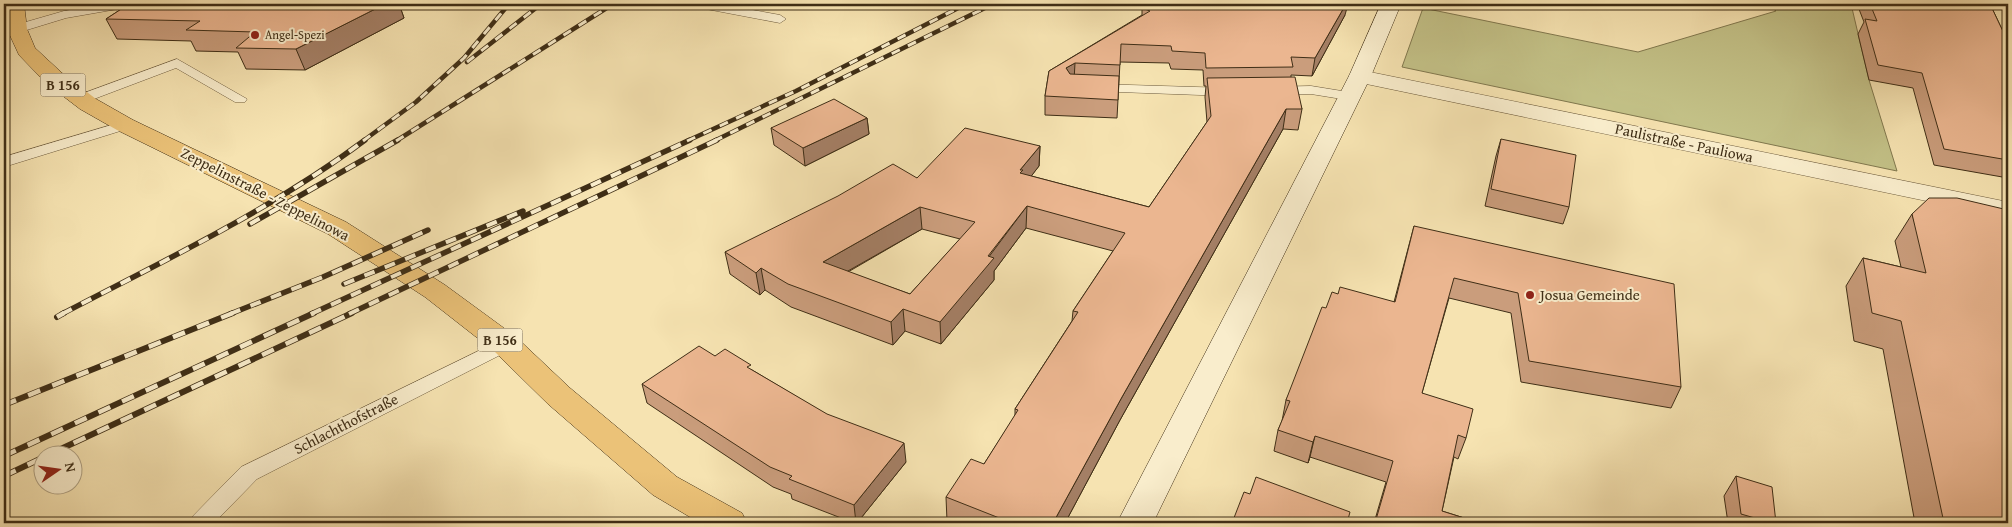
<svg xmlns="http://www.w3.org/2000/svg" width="2012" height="527" font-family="'Gentium Book Plus',serif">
<rect width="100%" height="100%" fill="#f6e3b1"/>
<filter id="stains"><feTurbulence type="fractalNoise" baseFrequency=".004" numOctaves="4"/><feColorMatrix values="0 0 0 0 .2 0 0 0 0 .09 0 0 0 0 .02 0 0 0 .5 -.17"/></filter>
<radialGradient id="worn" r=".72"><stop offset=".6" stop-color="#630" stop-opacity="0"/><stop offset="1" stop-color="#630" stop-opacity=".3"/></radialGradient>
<path fill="#c3c187" stroke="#81784e" d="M1767 4H1851L1869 80 1897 171 1402 67 1423 8 1638 52 1776 11Z"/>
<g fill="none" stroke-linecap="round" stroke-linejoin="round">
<defs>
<path id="lane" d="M106 4H131L129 7 66 18 17 33 11 29 12 26 64 11Z
M695 4H719L780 15 786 19 780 23 701 8Z
M177 59 247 99 245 102H235L176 68 86 102H76L74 99 76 96Z
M1096 84 1228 88 1235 92 1228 96 1091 91 1089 88 1091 85Z
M1311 86 1348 92 1355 96 1348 100 1311 94 1276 95 1269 91 1276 87Z
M125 121 132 125 130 128 4 167V157Z
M505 338 512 339 515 344 512 349 257 479 214 523H189L192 517 241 467Z"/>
<path id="street" d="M1360 70 2008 202V218L1352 81 1349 76 1352 71Z"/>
<path id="secondary" d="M1381 4H1401L1371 76 1153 523H1117L1349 76Z"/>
<path id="primary" d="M6 4H24L27 29 35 48 62 73 96 99 133 120 346 222 445 285 516 337 570 388 677 477 742 513 747 523H700L653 495 548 404 494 351 425 297 328 234 117 130 80 109 46 83 19 55 7 29Z"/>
</defs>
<use href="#lane" stroke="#6d5b3d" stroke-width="1"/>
<use href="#street" stroke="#6d5b3d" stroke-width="1"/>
<use href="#secondary" stroke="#3f2e16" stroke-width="1"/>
<use href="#primary" stroke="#3f2e16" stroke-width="1"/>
<use href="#lane" fill="#f9edcc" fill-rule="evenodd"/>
<use href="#street" fill="#f9edcc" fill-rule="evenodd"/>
<use href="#secondary" fill="#f9edcc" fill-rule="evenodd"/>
<use href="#primary" fill="#ebc278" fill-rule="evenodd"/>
<defs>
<path id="rail-far2" d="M467 62 541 4
M363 141 416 102 464 58 509 4
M396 141 613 4
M687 141 796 91 966 4
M714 141 993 4"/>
<path id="rail-far1" d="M250 224 398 140
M344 284 523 211
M62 314C165 260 271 210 365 140
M230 314 323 277 428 230
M311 314 690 140
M349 314 717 140"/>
<path id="rail" d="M57 317 64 313
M4 405 233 313
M50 454 352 313
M4 456 314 313
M4 476 42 458"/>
</defs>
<use href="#rail-far2" stroke="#3f2e16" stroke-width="4.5"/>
<use href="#rail-far1" stroke="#3f2e16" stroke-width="5.5"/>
<use href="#rail" stroke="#3f2e16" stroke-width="6"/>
<use href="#rail-far2" stroke="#f9edcc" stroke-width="3" stroke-dasharray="9" stroke-linecap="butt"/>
<use href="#rail-far1" stroke="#f9edcc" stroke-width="4" stroke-dasharray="11" stroke-linecap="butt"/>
<use href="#rail" stroke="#f9edcc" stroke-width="4.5" stroke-dasharray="13" stroke-linecap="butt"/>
</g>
<path fill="#ca9d7c" stroke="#3f2e16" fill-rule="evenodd" d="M129 4H399L404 18 305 70 246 69 238 52 196 51 191 41 117 39 106 19Z
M1857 4H1990L2008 42V178L1934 165 1913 88 1869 80 1858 34 1864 22Z
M1142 8 1345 15 1312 76 1291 75V77L1302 109 1298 130 1283 129 1120 420 1065 523H953L947 521 946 497 984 464 1015 416V409L1072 321 1073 311 1113 251 1026 228 994 271V280L941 344 905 331 893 345 791 307 765 290 760 295 730 274 725 252 917 178 1040 146 1039 166 1031 176 1149 207 1207 122 1205 97 1206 86H1204L1203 70 1171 69 1169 63 1120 62 1117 118 1045 115V96L1049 71 1142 15ZM922 229 960 239 910 294 848 272Z
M867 118 869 134 805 166 774 145 771 128Z
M1501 139 1569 207 1563 224 1485 206 1496 156Z
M1912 214 2008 523H1915L1883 349 1854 341 1846 286 1863 258 1901 267 1895 241Z
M1414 226 1681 387 1671 408 1521 382 1511 313 1449 298 1422 393 1466 438 1458 459 1454 457 1442 511 1480 523H1374L1386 482 1310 457 1308 463 1274 451 1278 430 1282 421 1286 400 1338 294 1394 302Z
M715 356 752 370 906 462 857 523H854L792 499 791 494 773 487 647 403 642 384Z
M1736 476 1776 523H1728L1724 496Z"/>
<path fill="#a47f65" stroke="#3f2e16" d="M385 4H399L404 18 305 70 296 49Z
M1346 4H1348L1345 15 1312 76 1315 58Z
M1075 63 1074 81 1066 68Z
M1286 109 1283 129 1120 420 1065 523H1053L1122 397Z
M867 118 869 134 805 166 803 148Z
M1040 146 1039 166 1023 187 1020 170Z
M1027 206 1026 228 994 271V280L941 344 940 322Z
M920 207 922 229 825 284 823 262Z
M761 268 765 290 760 295 756 273Z
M903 309 905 331 893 345 891 322Z
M1315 436 1310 457 1308 463 1313 442Z
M904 443 906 462 857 523H856L854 505Z"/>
<path fill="#ebb690" stroke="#3f2e16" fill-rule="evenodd" d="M129 4H385L296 49 236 48 255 32 186 30 200 21 106 19Z
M1152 4H1346L1315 58 1291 57 1293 67 1206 68 1205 53 1172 51 1171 46 1121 44 1120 65 1075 63 1066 68 1070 74 1119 76 1118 100 1045 96 1049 71 1150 11 1142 8Z
M1870 4H1990L2008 42V160L1944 149 1922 73 1878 65 1865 19 1877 21Z
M1295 77 1302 109H1286L1122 397 1053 523H1012L946 497 971 459 984 464 1018 410 1015 409 1078 312 1073 311 1125 233 1027 206 988 256 994 258 940 322 903 309 891 322 788 284 761 268 756 273 725 252 838 196 893 164 917 178 965 128 1040 146 1020 170H1023L1020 173 1149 207 1211 116 1207 78ZM920 207 975 222 910 294 823 262Z
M834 99 867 118 803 148 771 128Z
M1501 139 1576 155 1569 207 1491 189Z
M1929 198H1957L2008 210V523H1944L1901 321 1872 313 1863 258 1926 273 1912 214Z
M1414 226 1674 284 1681 387 1529 361 1518 293 1454 278 1422 393 1473 409 1466 438 1458 435 1442 511 1480 523H1375L1393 461 1315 436 1313 442 1278 430 1290 401 1286 400 1322 307 1326 308 1332 292 1338 294 1340 287 1395 302Z
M699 346 715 356 725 349 751 365 747 367 827 414 904 443 854 505 789 479 792 476 770 467 642 384Z
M1736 476 1772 487 1776 523H1772L1741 514Z
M1256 477 1350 512 1347 523H1232L1244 492 1250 494Z"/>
<g fill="#8f2418" stroke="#f9edcc" stroke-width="2">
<circle cx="255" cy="35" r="5"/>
<circle cx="1530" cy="295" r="5"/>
</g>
<g text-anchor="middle" stroke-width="4" stroke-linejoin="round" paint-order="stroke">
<g font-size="12" fill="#3f2e16" stroke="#f9edcc" text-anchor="start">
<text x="265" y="39">Angel-Spezi</text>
</g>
<g fill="#f9edcc" stroke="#77674d" stroke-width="1">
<rect x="40.5" y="73.5" width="45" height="23" rx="4"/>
<rect x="477.5" y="328.5" width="45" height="23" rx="4"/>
</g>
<g font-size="14" font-weight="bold" fill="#3f2e16">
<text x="63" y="90">B 156</text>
<text x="500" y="345">B 156</text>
</g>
<g font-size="15" fill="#3f2e16" stroke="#f9edcc">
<text transform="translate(1684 143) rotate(12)" y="5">Paulistraße - Pauliowa</text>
<text transform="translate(265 194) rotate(27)" y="5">Zeppelinstraße - Zeppelinowa</text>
<text transform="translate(346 424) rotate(-27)" y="5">Schlachthofstraße</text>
</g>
<g font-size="15" fill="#3f2e16" stroke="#f9edcc" text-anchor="start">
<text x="1540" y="300">Josua Gemeinde</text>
</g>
</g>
<rect width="2012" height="527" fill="none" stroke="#f6e3b1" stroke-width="20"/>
<rect x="5" y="5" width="2002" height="517" fill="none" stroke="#3f2e16" stroke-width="2.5"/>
<rect x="10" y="10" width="1992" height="507" fill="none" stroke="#3f2e16"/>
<g transform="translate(58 470) rotate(77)"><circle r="24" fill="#f9edcc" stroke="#afa183"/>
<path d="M0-4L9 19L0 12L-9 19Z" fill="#8f2418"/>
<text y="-8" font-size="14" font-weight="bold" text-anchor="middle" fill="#3f2e16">N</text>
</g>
<rect width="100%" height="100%" filter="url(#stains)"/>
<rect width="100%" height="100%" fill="url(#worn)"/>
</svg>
